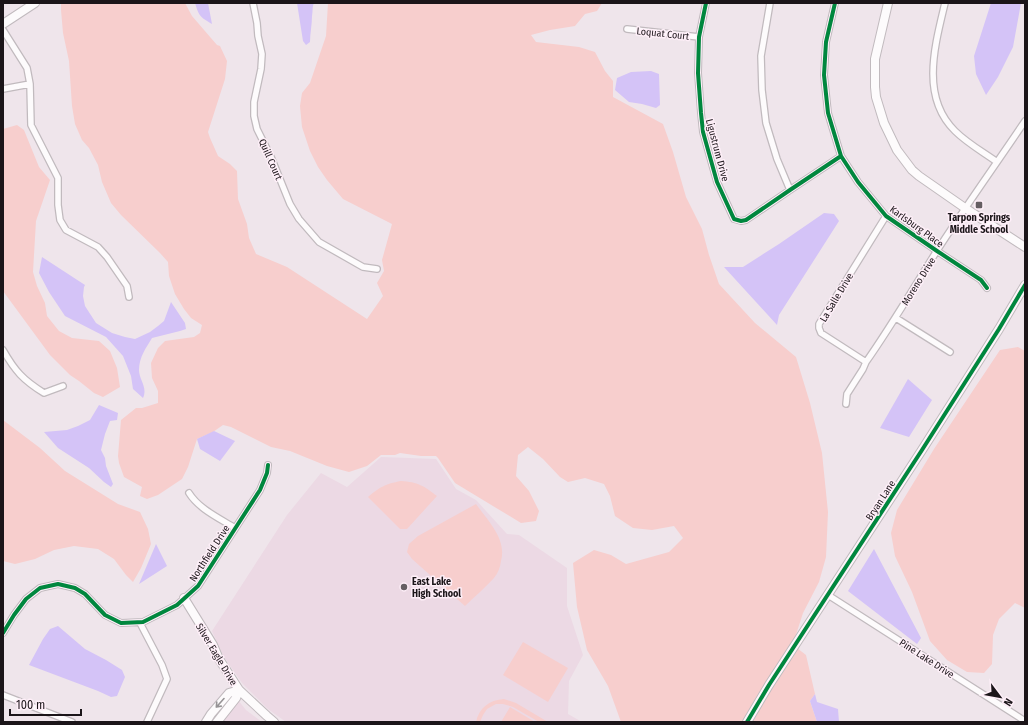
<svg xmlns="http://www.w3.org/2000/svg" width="1028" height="725" font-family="'Fira Sans Condensed',sans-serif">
<rect width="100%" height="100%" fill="#efe5eb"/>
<path fill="#ecd9e4" d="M381 457 436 459 456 489 476 500 507 534 519 535 567 568V606L583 655 569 681 568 714 582 722H286L268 709 242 683 224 657 212 631 287 515 321 473 347 487Z
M238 700 246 710 262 722H220Z"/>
<path fill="#f7cecd" d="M61 3H185L192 16 217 45 220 46 227 61 225 79 208 132 210 138 218 156 230 164 237 171 238 199 247 224 249 238 256 254 287 267 367 319 383 296 377 283 384 271 382 260 392 224 343 199 327 180 318 167 310 151 302 127 300 106 302 93 310 83 326 36 328 3H602L597 11 585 14 575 26 550 30 531 35 536 42 579 47 595 52 605 71 613 81V97L663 124 673 152 686 197 702 229 709 255 719 284 755 323 796 357 810 403 822 453 828 512 826 557 819 582 803 613 793 644 743 722H621L608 686 587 650 577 607 573 563 594 550 611 555 626 564 669 552 683 538 674 526 652 530 633 528 615 516 610 496 604 484 585 478 568 482 560 477 543 459 528 447 518 455 516 476 529 491 539 511 536 521 521 523 455 483 438 458 436 456H421L400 453 395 455H381L367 466 349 472 327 466 290 451 271 447 231 427 223 425 213 432 197 439 188 467 182 479 158 495 147 499 140 496 142 487 124 477 119 463 118 456 121 420 136 408H142L158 403V391L152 378 151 363 158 348 165 341 194 337 200 333 202 325 191 318 184 309 175 294 169 276 168 262 160 253 121 215 111 203 102 182 98 165 89 148 82 140 75 124 72 106 69 61 63 33 61 10Z
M17 125 24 130 39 167 50 180 36 221 33 272 37 286 45 303 47 316 59 331 72 338 99 341 110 351 117 368 120 387 103 397 94 393 79 381 70 375 50 355 3 291V129Z
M1018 347 1025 351V608L1015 603 999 619 993 635 992 664 984 673 967 672 947 660 930 641 912 592 895 556 891 533 897 510 934 449 1000 350Z
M3 420 40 448 65 471 118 504 140 512 148 529 151 544 141 568 133 582 126 575 114 559 98 549 74 546 54 550 35 559 15 564 3 561Z
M401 481C418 482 424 486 437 496L407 529H400L368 497C380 487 385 484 401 481Z
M476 504C488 521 507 539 501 561 500 568 498 573 494 578 485 588 474 597 465 606L412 559 407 552 409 544 418 536Z
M523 642 568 668 548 702 503 675Z
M797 648 806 655 815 694 810 701 817 722H750Z
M504 699 516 703 548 722H539L513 707 503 704H496L487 709 483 715 480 722H476C479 708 489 700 504 699Z
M510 707 535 722H501Z"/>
<path fill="#d4c3f7" d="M195 3H208L212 24C200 17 199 16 195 3Z
M297 3H314C312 7 313 11 312 16 312 25 310 33 310 42L306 45 303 41Z
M991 3H1021L1013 47 998 77 986 95 976 74 974 56Z
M651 71 659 74 660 105 656 108 642 104 629 102 615 90 617 78 631 72Z
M824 213 834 214 839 221 779 315 777 325 724 267H743L779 244Z
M42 257 85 285 84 287 83 296 85 306 96 323 112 333 125 337 135 339 150 332 158 326 164 321 171 302 185 323 186 329 180 331 152 338C146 348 139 357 139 370 139 380 148 387 143 398L133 389 131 376 123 356 106 337 65 316 49 292 39 273Z
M908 379 932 400 909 437 880 428Z
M99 405 118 413 117 420 110 421 105 434 101 450 105 458 106 466 113 484 111 487 104 482 89 468 58 448 44 432 67 430 78 426 90 420Z
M214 431 235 441 220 461 200 449 197 439Z
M156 544 167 566 139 584Z
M874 549 921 638 917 644 848 591Z
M58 626 85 649 106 660 122 670 125 677 117 696 111 697 98 691 29 665 43 639 50 629Z
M815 694 817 702 838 709 839 722H817L810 701Z"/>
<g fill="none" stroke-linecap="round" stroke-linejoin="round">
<defs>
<path id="street" d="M253 3 257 23 258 36 262 54 261 69 254 102V116L257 129 271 157 290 204 299 219 319 242 363 267 377 269
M706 3 699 37 698 73 701 113 703 132 717 182 734 219 741 221 746 220 790 190 841 156
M770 3 761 56 762 90 766 123 777 159 790 190
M835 3 826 42 824 75 828 113 841 156 858 182 886 216 937 251 981 280 987 288
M945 3C935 45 920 97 955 131 967 143 983 152 997 162
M627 29 699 37
M3 30 27 68 30 84 31 125 58 178V205L60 220 66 230 98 247 107 257 127 286 129 297
M3 89 30 84
M896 318 950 352
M3 350C15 371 23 380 44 393L63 386
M866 362 821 333 819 328V324L886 216
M846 404 847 394 863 369 866 362C892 325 914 287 938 249 966 206 996 164 1025 121
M189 493C199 509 219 518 235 528
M828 595 1025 721
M140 623 162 665 167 679 147 722
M3 633 14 615 26 599 40 588 58 584 75 588 85 594 105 615 121 623 143 622 177 605 198 586 260 490 267 473 268 465
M3 695 72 722"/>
<path id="secondary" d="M888 3 875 59V87L876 97 884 123 897 150 912 170 919 176 965 208 1025 247
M3 24 35 3
M184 598 213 645 219 659 239 690 267 716 274 722
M206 722 211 714 229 693 239 690
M217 722 236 698 239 690
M747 722 769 685 922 450 999 329 1025 285"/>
</defs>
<use href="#street" stroke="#c1babe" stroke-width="8"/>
<use href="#secondary" stroke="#c1babe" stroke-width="10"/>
<use href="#street" stroke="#fdfbfc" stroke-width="5.5"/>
<use href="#secondary" stroke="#fdfbfc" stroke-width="8"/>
<defs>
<path id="cycleway" d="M706 3 699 37 698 73 701 113 703 132 717 182 734 219 741 221 746 220 790 190 841 156
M835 3 826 42 824 75 828 113 841 156 858 182 886 216 937 251 981 280 987 288
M3 633 14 615 26 599 40 588 58 584 75 588 85 594 105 615 121 623 143 622 177 605 198 586 260 490 267 473 268 465
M747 722 769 685 922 450 999 329 1025 285"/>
</defs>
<use href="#cycleway" stroke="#feeff8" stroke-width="6"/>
<use href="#cycleway" stroke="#00873e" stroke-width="4"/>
</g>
<defs><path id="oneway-shaft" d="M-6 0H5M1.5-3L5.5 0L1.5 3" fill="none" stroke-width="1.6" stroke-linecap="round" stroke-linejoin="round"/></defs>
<use stroke="#979496" href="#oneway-shaft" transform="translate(220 703) rotate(132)"/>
<g fill="#655e62" stroke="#feeff8" stroke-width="1.5">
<rect x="975" y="201" width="8" height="8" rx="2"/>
<circle cx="404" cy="587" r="4"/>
</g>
<g text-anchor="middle" stroke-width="3" stroke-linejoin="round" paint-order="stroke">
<g font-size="10" fill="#1b1519" stroke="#feeff8">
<text transform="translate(663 33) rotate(6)" y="4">Loquat Court</text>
<text transform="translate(718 150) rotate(75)" y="4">Ligustrum Drive</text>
<text transform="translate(271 159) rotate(66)" y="4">Quill Court</text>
<text transform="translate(917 226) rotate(36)" y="4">Karlsburg Place</text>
<text transform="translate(918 281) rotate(-58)" y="4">Moreno Drive</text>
<text transform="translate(836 297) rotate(-59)" y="4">La Salle Drive</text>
<text transform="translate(880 500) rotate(-57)" y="4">Bryan Lane</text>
<text transform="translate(209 553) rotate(-57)" y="4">Northfield Drive</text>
<text transform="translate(217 654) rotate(59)" y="4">Silver Eagle Drive</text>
<text transform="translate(927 658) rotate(33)" y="4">Pine Lake Drive</text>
</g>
<g font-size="10" font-weight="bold" fill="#1b1519" stroke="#feeff8">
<text x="979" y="221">Tarpon Springs<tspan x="979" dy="12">Middle School</tspan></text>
<text x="412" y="585" text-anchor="start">East Lake<tspan x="412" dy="12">High School</tspan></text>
</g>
</g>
<rect width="1028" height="725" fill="none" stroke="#1b1519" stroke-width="8"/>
<g transform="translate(1000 697) rotate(122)" stroke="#feeff8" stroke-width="3" paint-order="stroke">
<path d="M0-3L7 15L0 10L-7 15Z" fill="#1b1519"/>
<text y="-6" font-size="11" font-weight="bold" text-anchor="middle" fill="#1b1519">N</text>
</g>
<path d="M10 709v6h71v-6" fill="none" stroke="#1b1519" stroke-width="2"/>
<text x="16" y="709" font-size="12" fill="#1b1519" stroke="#feeff8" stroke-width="3" paint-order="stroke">100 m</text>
</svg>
